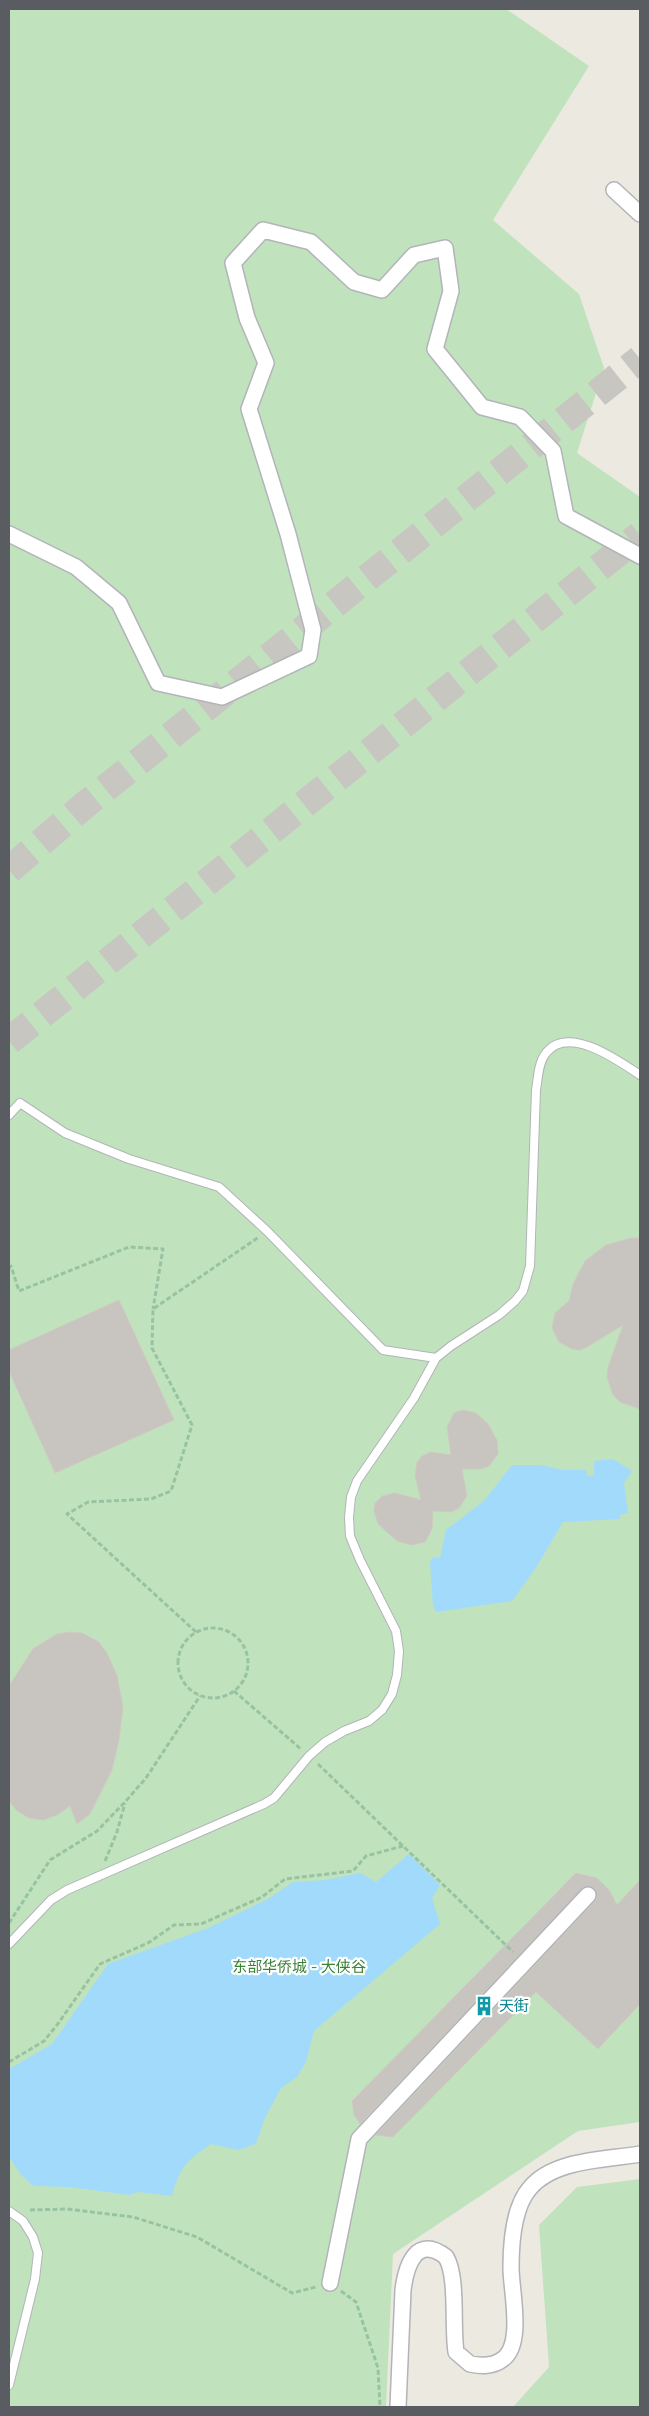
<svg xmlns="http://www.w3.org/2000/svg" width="649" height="2416" font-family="'Exo 2','Noto Sans SC',sans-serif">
<rect width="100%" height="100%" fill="#ece9e1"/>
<path fill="#c0e3be" d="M9 9H506L589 66 493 220 579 294 604 368 577 453 640 497V2122L578 2131 393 2254 386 2407H9Z
M640 2179V2407H513L549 2367 539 2225 577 2187Z"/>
<path fill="#a2dafb" d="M613 1459 632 1471 624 1483 628 1513 620 1515V1519L563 1522 537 1566 512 1601 436 1612 433 1606 430 1563 433 1557 440 1558 446 1530 485 1500 512 1465H541L563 1470H586L587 1476 594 1475V1461Z
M409 1854 440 1885 432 1898 440 1924 314 2031 306 2062 297 2077 281 2088 264 2120 256 2144 238 2150 211 2144C186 2161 180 2167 172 2196L138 2192 129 2195 70 2187 34 2186 22 2176 9 2157V2069L52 2044 108 1964 208 1928 268 1899 293 1882 325 1880 360 1873 376 1882Z"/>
<path fill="#c8c5c0" stroke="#d0cac0" d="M631 1238H640V1409L620 1402 613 1395 607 1377 608 1367 623 1325 587 1347 580 1350 572 1349 559 1342 552 1328 555 1313 569 1301 573 1284 585 1261 606 1245Z
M119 1300 174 1420 55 1473 9 1371V1350Z
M463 1410 476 1413 488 1424 497 1440 498 1454 489 1466 481 1469H462L467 1496 459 1508 451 1512 433 1511 432 1529 425 1542 411 1545 397 1541 378 1524 374 1511 375 1503 382 1496 395 1493 421 1500 415 1476 417 1462 422 1456 431 1452 451 1455 447 1427 454 1413Z
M70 1632 82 1633 99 1642 108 1655 117 1676 123 1707 119 1740 112 1770 90 1814 77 1824 70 1806 57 1815 43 1820 29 1818 16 1810 9 1801V1686L33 1649 57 1634Z
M576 1873 597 1878 609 1890 617 1905 640 1880V2004L598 2049 536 1992 393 2137 376 2135 595 1901 597 1897 595 1889 585 1886 360 2124 354 2115 352 2101Z"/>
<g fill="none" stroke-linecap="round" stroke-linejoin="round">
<path stroke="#c7c6c1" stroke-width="28" stroke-dasharray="28 14" stroke-linecap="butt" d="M9 870 86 804 640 359
M9 1041 640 535"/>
<defs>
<path id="lane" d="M9 1115 20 1103 65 1133 129 1159 219 1187 267 1231 383 1350 436 1358
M9 1944 51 1900 67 1890 264 1804 274 1798 309 1756 325 1742 344 1731 369 1721 382 1710 392 1694 397 1675 399 1651 396 1631 360 1560 350 1536 349 1517 351 1497 357 1481 414 1398 436 1358 451 1346 499 1315 515 1301 523 1291 530 1266 536 1090C538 1079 538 1063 546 1053 568 1024 619 1061 640 1075
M9 2211 23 2221 33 2237 38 2253 35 2279 9 2385"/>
<path id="street" d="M614 190 640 214
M9 534 76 567 119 603 158 683 222 697 309 656 313 630 288 534 249 409 266 363 247 318 233 263 263 230 311 242 354 282 382 290 414 255 445 248 451 291 435 349 482 407 520 417 553 451 566 516 640 556
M330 2283 359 2139 588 1895
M398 2407 403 2290C406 2266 416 2234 446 2257 458 2277 452 2326 456 2352L470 2364C481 2366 493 2367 503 2359 524 2344 511 2290 511 2268 511 2243 513 2207 530 2188 554 2159 606 2160 640 2154"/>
</defs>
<use href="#lane" stroke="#b2b4b8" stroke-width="10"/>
<use href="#street" stroke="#b2b4b8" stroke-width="18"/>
<path stroke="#98c3a1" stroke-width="3" stroke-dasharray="5 2.5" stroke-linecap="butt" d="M9 1269 11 1266 19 1291 129 1247 163 1249 153 1309
M178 1663a35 35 0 1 1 70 0a35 35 0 1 1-70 0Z
M196 1632 67 1514 88 1502 151 1499 171 1491 192 1425 152 1348 153 1309 259 1237
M234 1691 302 1750
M318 1764 513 1952
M105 1861 117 1832 125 1803
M9 1923 50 1860 97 1831 125 1802 146 1778 200 1696
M9 2062 44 2041 57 2025 100 1964 148 1943 174 1925 201 1924 262 1897 285 1879 353 1871 366 1856 403 1846
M30 2210 67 2209 133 2217 197 2237 292 2293 316 2287
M341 2291 356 2302 378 2368 380 2407"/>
<use href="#lane" stroke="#fff" stroke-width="8"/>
<use href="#street" stroke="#fff" stroke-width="15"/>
</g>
<defs>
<symbol id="building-bare" viewBox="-9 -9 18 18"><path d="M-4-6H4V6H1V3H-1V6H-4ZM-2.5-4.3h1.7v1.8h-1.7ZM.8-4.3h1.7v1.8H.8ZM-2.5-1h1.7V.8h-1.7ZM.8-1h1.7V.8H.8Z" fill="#0f9aa8" stroke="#fff" stroke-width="2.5" paint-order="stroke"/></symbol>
</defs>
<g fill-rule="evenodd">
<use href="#building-bare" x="470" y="1992" width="28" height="28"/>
</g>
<g text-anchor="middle" stroke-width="4.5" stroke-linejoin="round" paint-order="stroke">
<g font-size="15" fill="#3a8238" stroke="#fff">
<text x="299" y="1972">东部华侨城 - 大侠谷</text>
</g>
<g font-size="15" fill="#0d838f" stroke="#fff" text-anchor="start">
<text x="499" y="2011">天街</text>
</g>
</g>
<rect width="649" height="2416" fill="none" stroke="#595d61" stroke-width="20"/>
</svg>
